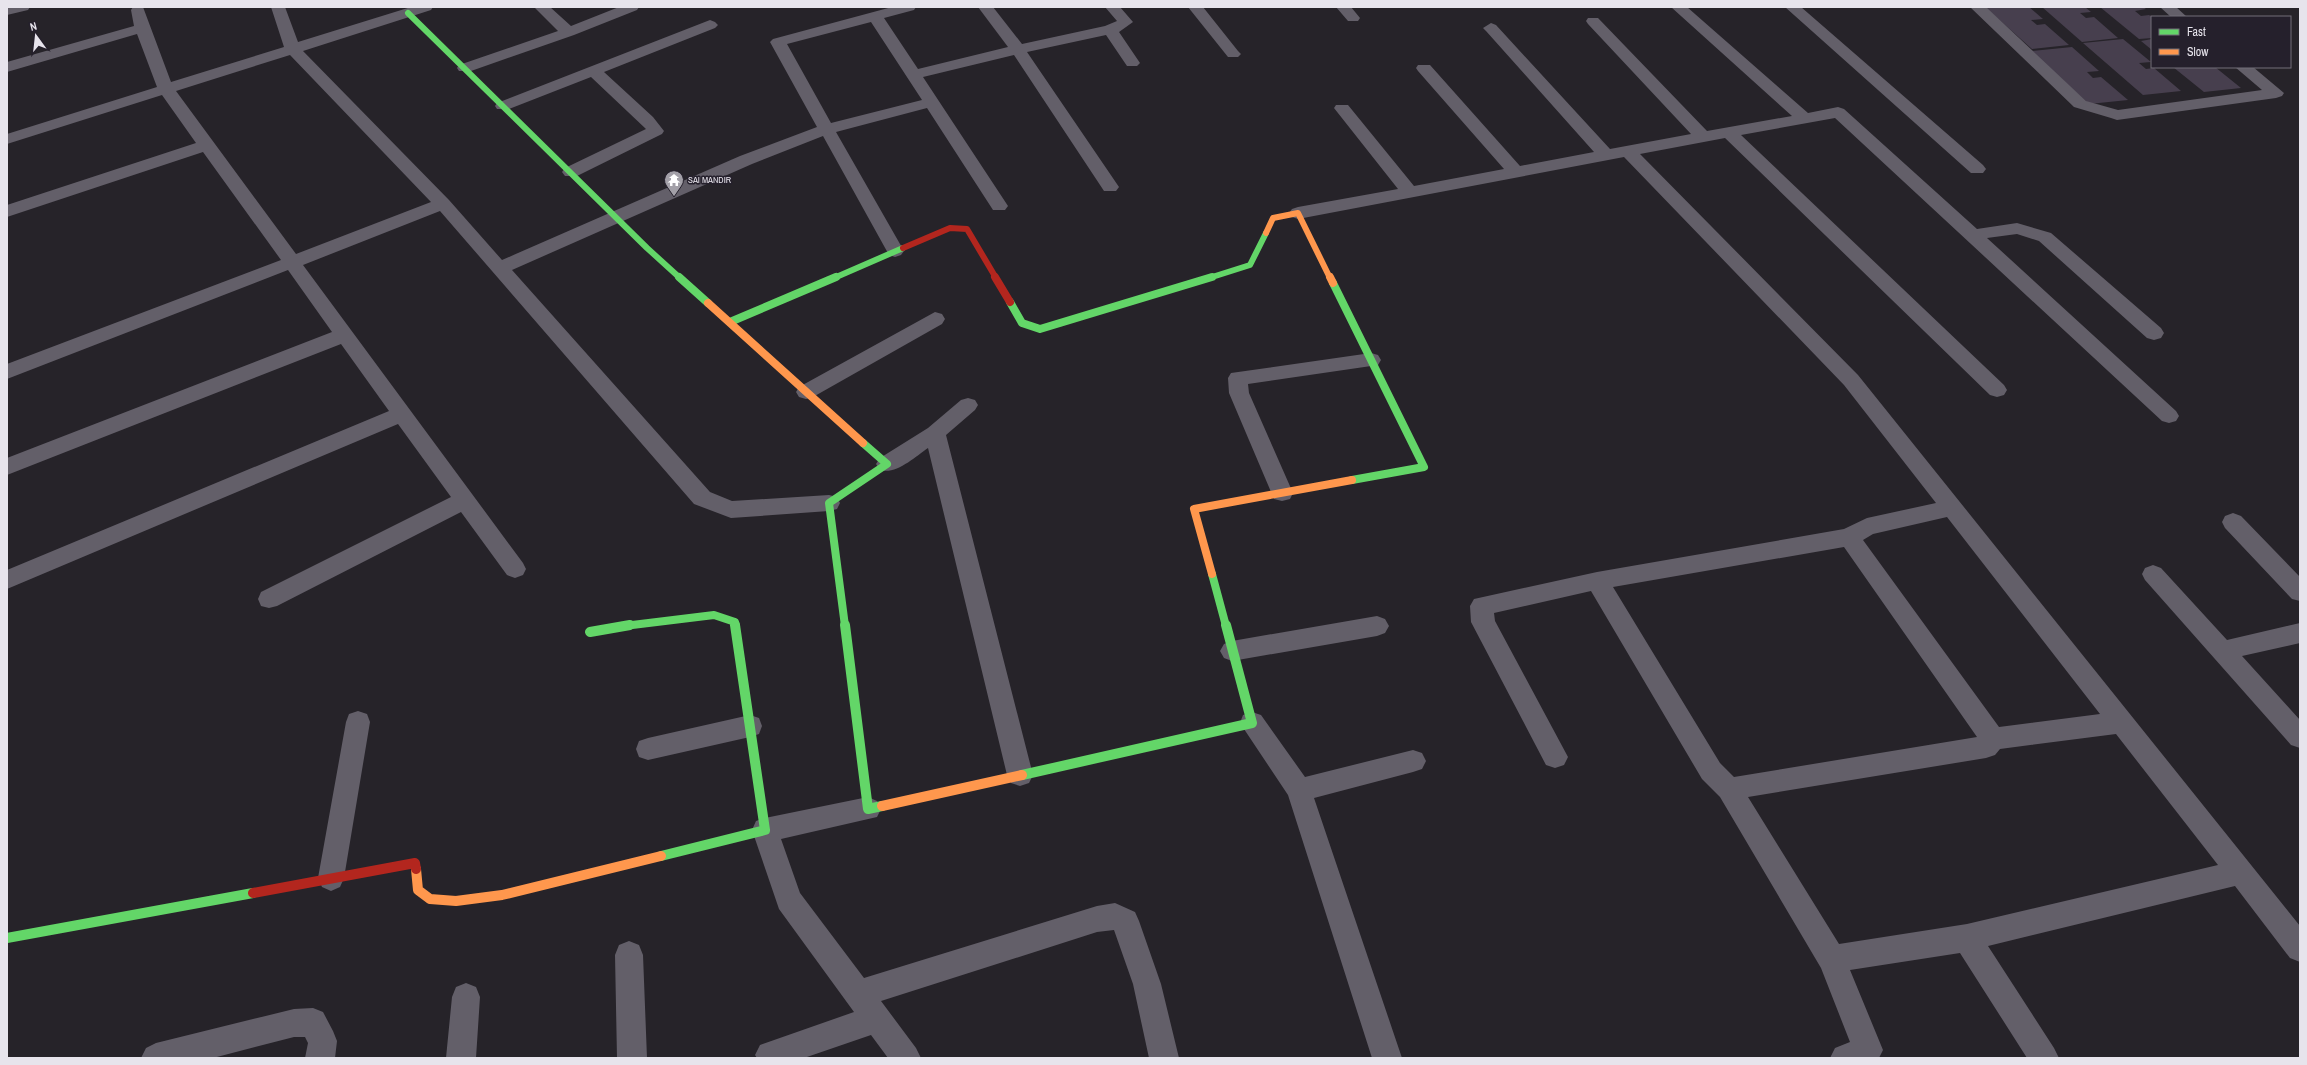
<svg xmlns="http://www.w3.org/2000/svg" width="2307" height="1065" font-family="'Archivo Narrow',sans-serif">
<rect width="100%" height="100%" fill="#262329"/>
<path fill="#473f4e" d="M1985 7H2029L2043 19 2031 20 2037 25 2045 24 2069 45 2032 49Z
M2042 7H2085L2091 12 2080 13 2086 18 2094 17 2118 38 2082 42Z
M2100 7H2143L2146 9 2135 11 2141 16 2149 15 2152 17V38L2139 39Z
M2123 39 2151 62 2139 63 2146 69 2154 68 2181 91 2143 95 2083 43Z
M2152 39V50L2141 41Z
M2072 47 2099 71 2087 72 2093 78 2101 77 2128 100 2089 104 2031 51Z
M2173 67H2215L2241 88 2204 92Z"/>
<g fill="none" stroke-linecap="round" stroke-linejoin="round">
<path fill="#635f69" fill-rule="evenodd" d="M7 7H30L28 10 7 15Z
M133 7H143L171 82 284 47 271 7H285L298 42 411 7H433L431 10 303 51 449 200 502 260 740 156 817 127 770 42 773 39 892 7H916L914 10 884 18 918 69 1008 47 978 7H993L1022 44 1105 26 1117 21 1105 7H1120L1133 22 1119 32 1140 63 1137 66H1127L1106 35 1027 52 1119 187 1116 191H1104L1014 55 923 77 1008 206 1005 210H993L927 108 836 132 904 251 901 255 895 257 889 255 823 136 752 164 512 270 710 492 732 501 829 495 837 497 840 503 837 509 829 511 731 518 694 504 440 211 303 265 523 563 526 569 523 575 515 578 507 575 461 512 277 606 269 608 261 606 258 599 261 592 451 497 398 424 7 589V570L389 411 341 344 7 475V458L332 332 288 270 7 379V364L281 260 203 152 7 217V205L196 143 162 95 7 144V134L157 87 137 34 7 72V62L134 26 131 10ZM871 22 922 100 831 123 787 44ZM290 55 431 202 296 254 176 91Z
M534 7H550L571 26 619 7H639L637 10 574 35 471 71H459L457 68 459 65 558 31Z
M1188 7H1203L1238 51 1241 54 1238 57H1228Z
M1336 7H1351L1360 18 1358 21H1348Z
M1671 7H1687L1808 113 1838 107 1844 109 1977 229 2017 223 2051 233 2161 328 2164 333 2161 338 2154 340 2147 338 2039 241 2017 234 1987 238 2176 411 2179 416 2176 421 2169 423 2162 421 1835 118 1741 135 2004 385 2007 390 2004 395 1997 397 1990 395 1725 138 1640 154 1858 375 2300 926V962L2290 958 2235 886 1988 946 2054 1048 2059 1058H2027L1960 953 1850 970 1883 1050 1879 1058H1830L1835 1048 1850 1042 1821 968 1720 797 1702 779 1591 591 1494 613 1495 621 1568 757 1564 765 1555 768 1546 765 1471 622 1470 606 1474 599 1597 572 1844 529 1867 518 1936 503 1844 385 1624 157 1298 219 1292 217 1289 213 1292 209 1298 207 1398 189 1334 108 1336 105H1348L1414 186 1504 169 1418 71 1416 68 1418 65H1430L1520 166 1594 152 1486 31 1483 28 1491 23 1496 25 1610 149 1691 134 1588 24 1586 21 1588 18H1598L1707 131 1792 116ZM1947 517 2100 714 1999 727 1863 540 1873 534ZM1844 547 1977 737 1734 777 1720 763 1613 587ZM2116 734 2218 865 1967 924 1839 944 1748 797 1986 758 1995 755 2000 749Z
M1785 7H1801L1983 165 1986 169 1983 173H1971Z
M1970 7H1986L2086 101 2118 110 2262 90 2235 67H2253L2284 93 2282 96 2276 98 2117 120 2111 118 2074 107Z
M2160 7H2176L2187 17H2171Z
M710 20 715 22 718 25 715 28 604 72 653 117 664 131 662 134 577 176H565L562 172 565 168 646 129 591 77 509 109H497L495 106 497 103Z
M935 312 942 314 945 319 942 324 813 397 806 399 799 397 796 392 799 387Z
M1371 353 1378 355 1381 360 1378 365 1248 384 1249 393 1293 493 1290 499 1282 501 1274 499 1229 393 1228 378 1231 373Z
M968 398 975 400 978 405 975 410 946 435 1033 775 1029 783 1020 786 1011 783 1007 775 928 448C915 457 896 475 880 470L876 464 880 458 928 428 961 400Z
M2233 513 2241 516 2300 577V601L2292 599 2225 528 2222 522 2225 516Z
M2153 565 2161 568 2227 640 2300 623V643L2242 656 2300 720V748L2291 745 2145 580 2142 574 2145 568Z
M1377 616 1385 619 1389 626 1385 633 1377 636 1232 661 1224 658 1220 651 1224 644 1232 641Z
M358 711 367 714 370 722 344 878 340 887 331 891 322 887 318 878 346 722 349 714Z
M1252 712 1261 715 1305 777 1413 750 1422 753 1426 761 1422 769 1413 772 1314 798 1402 1058H1372L1288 795 1240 723 1243 715Z
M750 715 759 718 762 726 759 734 750 737 648 760 639 757 636 749 639 741 648 738Z
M868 797 877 801 881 809 877 817 781 839 800 893 864 978 1097 906 1115 903 1135 912 1139 921 1161 984 1179 1058H1149L1133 984 1114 930 1097 932 881 1001 916 1048 921 1058H888L871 1035 804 1058H757L755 1055 760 1045 854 1012 779 909 752 830 756 821 765 818Z
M629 941 639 945 643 955 647 1058H617L615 955 619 945Z
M466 983 476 987 480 997 476 1058H446L452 997 456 987Z
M313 1008 323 1012 333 1031 337 1041 335 1058H305L308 1043 305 1037H294L213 1058H141L146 1048 156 1043 294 1009Z"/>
<path stroke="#63d668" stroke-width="6" d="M408 13 647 248 680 278
M834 278 903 248
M1209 278 1250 265 1266 233"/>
<path stroke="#63d668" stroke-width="8" d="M679 277 708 303
M1333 283 1424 467 1352 480
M1010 302 1022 323 1040 329 1212 277
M730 322 836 277
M1212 574 1226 626
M624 626 714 615 735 622 736 626
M845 626 829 503 887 464 863 443"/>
<path stroke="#63d668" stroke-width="10" d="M845 625 868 809 882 806
M590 632 630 625
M1022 775 1252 723 1226 625
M661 856 765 830 735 625
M7 938 253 893"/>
<path stroke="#ff974d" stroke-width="6" d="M1266 233 1273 218 1298 213 1330 278"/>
<path stroke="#ff974d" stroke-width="8" d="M1330 277 1333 283
M708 303 863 443
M1212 574 1194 509 1352 480"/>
<path stroke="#ff974d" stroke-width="10" d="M882 806 1022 775
M416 869 418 890 430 899 456 901 502 895 661 856"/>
<path stroke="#b3261e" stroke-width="6" d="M903 248 950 228 967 229 996 278"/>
<path stroke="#b3261e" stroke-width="8" d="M995 277 1010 302"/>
<path stroke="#b3261e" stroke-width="10" d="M253 893 415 863 416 869"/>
</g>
<defs>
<symbol id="temple-pin" viewBox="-11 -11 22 30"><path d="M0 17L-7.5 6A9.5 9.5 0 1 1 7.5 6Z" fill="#a3a0a8" stroke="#25202c"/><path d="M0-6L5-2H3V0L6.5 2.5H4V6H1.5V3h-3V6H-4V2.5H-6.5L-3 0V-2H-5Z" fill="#fff"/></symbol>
</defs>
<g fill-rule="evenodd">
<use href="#temple-pin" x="663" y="169" width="22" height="30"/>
</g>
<g text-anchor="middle" stroke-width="3" stroke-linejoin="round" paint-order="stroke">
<g font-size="9" fill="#e7e4ec" stroke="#25202c" text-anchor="start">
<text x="688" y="183">SAI MANDIR</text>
</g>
</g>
<rect width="2307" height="1065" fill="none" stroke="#e7e4ec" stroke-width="16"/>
<rect x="2151" y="16" width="140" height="52" fill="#25202c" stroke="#736e79"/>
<rect x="2159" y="29" width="20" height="6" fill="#63d668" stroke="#736e79"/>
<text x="2187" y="36" font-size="12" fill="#e7e4ec">Fast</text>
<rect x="2159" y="49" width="20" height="6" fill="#ff974d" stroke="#736e79"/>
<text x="2187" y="56" font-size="12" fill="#e7e4ec">Slow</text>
<g transform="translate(36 36) rotate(345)" stroke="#25202c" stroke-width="3" paint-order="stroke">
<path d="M0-3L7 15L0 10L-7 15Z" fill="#e7e4ec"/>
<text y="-6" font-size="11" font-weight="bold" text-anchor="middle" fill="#e7e4ec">N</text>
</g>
</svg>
